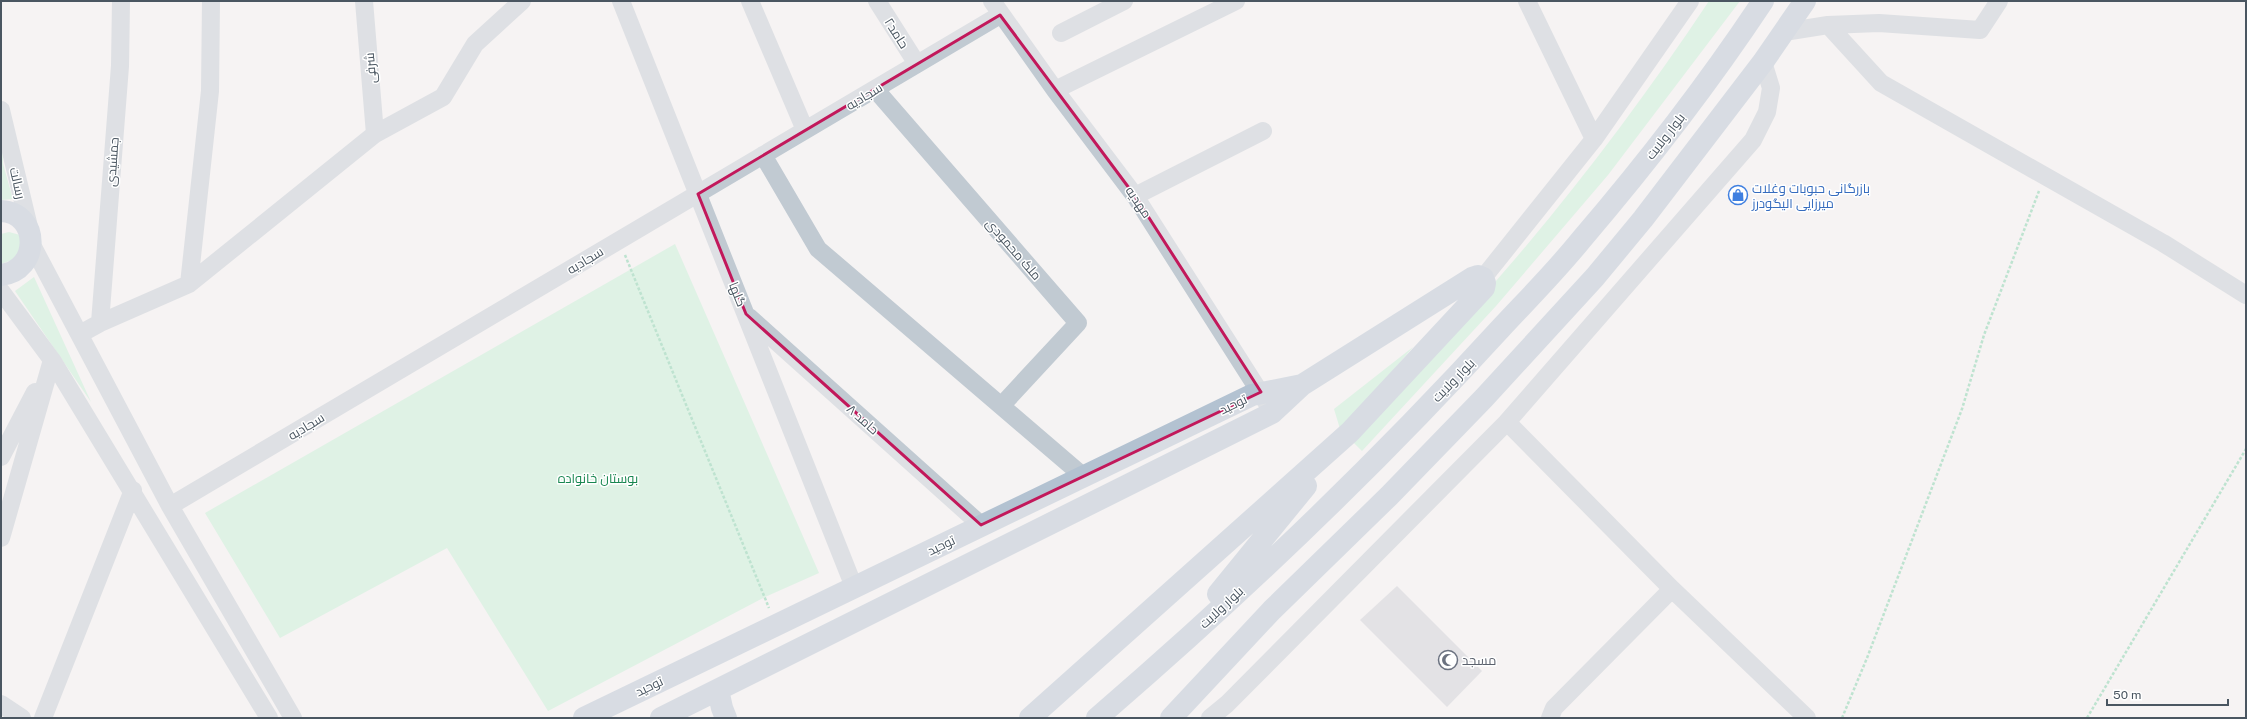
<svg xmlns="http://www.w3.org/2000/svg" width="2247" height="719" font-family="'Public Sans',Cairo,sans-serif">
<rect width="100%" height="100%" fill="#f5f3f3"/>
<path fill="#c3f1d5" d="M1709 1H1740L1608 175 1496 306 1362 451 1353 442C1407 381 1462 321 1515 259 1585 177 1649 91 1709 1Z
M1 119 3 164 13 199 1 200Z
M9 232 20 235 26 255 1 264V234Z
M675 244 819 573 765 597 548 711 447 548 280 638 205 513Z
M34 277 91 402 15 291Z
M1413 347 1341 432 1334 409Z"/>
<path fill="#cdcfd5" d="M1397 586 1482 671 1447 707 1360 620Z"/>
<g fill="none" stroke-linecap="round" stroke-linejoin="round">
<path stroke="#7ad0a6" stroke-width="2.5" stroke-dasharray="3 2" stroke-linecap="butt" d="M625 255 769 608
M1842 718 1867 658 1962 409 1984 335 2039 191
M2087 718 2246 449"/>
<path stroke="#c1cad2" stroke-width="18" d="M364 1 375 134
M621 1 854 587
M750 1 805 130
M877 1 917 64
M992 1 1055 90 1135 196 1268 405
M1527 1 1594 139
M1828 25 1881 83 2163 243 2246 295
M1784 32 1828 25 1879 23 1980 30 1999 1
M1061 33 1124 1
M875 89 1078 323 1001 406
M1055 90 1236 1
M1 110 30 231
M763 155 818 249 1083 476
M1135 196 1263 131
M32 245 170 506 293 718
M1483 278 1594 139 1690 1
M189 284 210 91 211 1
M1 291 52 360 269 718
M749 317 981 525
M100 323 120 66 121 1
M80 334 100 323 189 284 375 134 443 97 475 44 522 1
M1507 422 1753 140 1767 112 1771 88 1763 62
M1 457 35 392
M170 506 1000 15
M1 538 52 360
M1 704 22 718
M43 718 133 490
M1210 718 1227 704 1507 422 1672 589 1807 718
M1550 718 1554 708 1672 589"/>
<path stroke="#b3c2d1" stroke-width="22" d="M1 211C41 213 40 271 1 275
M1218 594 1306 486
M718 690 722 708 726 718
M584 718 1252 395 1302 385
M661 718 1272 413 1302 385 1472 278 1478 276 1483 278 1485 283 1484 288 1350 432 1030 718
M1097 718C1239 596 1375 466 1501 328 1528 299 1556 271 1581 240 1646 164 1708 84 1763 1
M1171 718 1272 610 1389 496 1484 398 1595 277 1643 219 1763 62 1805 1"/>
</g>
<path d="M0 0H2247V719H0ZM1000 15 1135 196 1261 392 981 525 746 314 698 194Z" fill="#f5f3f3" fill-opacity=".55" fill-rule="evenodd"/>
<path fill="none" stroke="#c2185b" stroke-width="3" stroke-linejoin="round" d="M1000 15 1135 196 1261 392 981 525 746 314 698 194Z"/>
<defs>
<symbol id="shop-ring" viewBox="-11 -11 22 22"><circle r="9.5" fill="#fff" stroke="#3f7fe0" stroke-width="1.5"/><path d="M-5-2.5h2.3a2.7 3.5 0 0 1 5.4 0H5L5.5 6h-11ZM-1.5-2.5h3a1.5 2.3 0 0 0-3 0Z" fill="#3f7fe0"/></symbol>
<symbol id="mosque-ring" viewBox="-11 -11 22 22"><circle r="9.5" fill="#fff" stroke="#6b7280" stroke-width="1.5"/><path d="M3.5-4.9A6 6 0 1 0 3.5 4.9A5 5 0 1 1 3.5-4.9Z" fill="#6b7280"/></symbol>
</defs>
<g fill-rule="evenodd">
<use href="#shop-ring" x="1727" y="184" width="22" height="22"/>
<use href="#mosque-ring" x="1437" y="649" width="22" height="22"/>
</g>
<g text-anchor="middle" stroke-width="3" stroke-linejoin="round" paint-order="stroke">
<g font-size="13" fill="#4a5661" stroke="#fff">
<text transform="translate(897 33) rotate(58)" y="5">حامد۲</text>
<text transform="translate(370 68) rotate(-95)" y="5">شرفی</text>
<text transform="translate(864 96) rotate(-31)" y="5">سجادیه</text>
<text transform="translate(1665 136) rotate(-52)" y="5">بلوار ولایت</text>
<text transform="translate(112 162) rotate(-86)" y="5">جمشیدی</text>
<text transform="translate(18 183) rotate(77)" y="5">رسالت</text>
<text transform="translate(1139 202) rotate(56)" y="5">مهدیه</text>
<text transform="translate(1014 249) rotate(49)" y="5">ملک محمودی</text>
<text transform="translate(585 260) rotate(-31)" y="5">سجادیه</text>
<text transform="translate(738 294) rotate(68)" y="5">گلها</text>
<text transform="translate(1453 380) rotate(-46)" y="5">بلوار ولایت</text>
<text transform="translate(1233 404) rotate(-26)" y="5">توحید</text>
<text transform="translate(863 419) rotate(42)" y="5">حامد ۸</text>
<text transform="translate(306 426) rotate(-31)" y="5">سجادیه</text>
<text transform="translate(941 545) rotate(-26)" y="5">توحید</text>
<text transform="translate(1221 607) rotate(-43)" y="5">بلوار ولایت</text>
<text transform="translate(649 686) rotate(-26)" y="5">توحید</text>
</g>
<g font-size="13" fill="#366cbe" stroke="#fff" text-anchor="start">
<text x="1752" y="193">بازرگانی حبوبات وغلات<tspan x="1752" dy="15">میرزایی الیگودرز</tspan></text>
</g>
<g font-size="13" fill="#17864f" stroke="#fff">
<text x="598" y="483">بوستان خانواده</text>
</g>
<g font-size="13" fill="#5b616d" stroke="#fff" text-anchor="start">
<text x="1462" y="665">مسجد</text>
</g>
</g>
<rect width="2247" height="719" fill="none" stroke="#4a5661" stroke-width="4"/>
<path d="M2107 699v6h121v-6" fill="none" stroke="#4a5661" stroke-width="2"/>
<text x="2113" y="699" font-size="12" fill="#4a5661" stroke="#ffffff" stroke-width="3" paint-order="stroke">50 m</text>
</svg>
